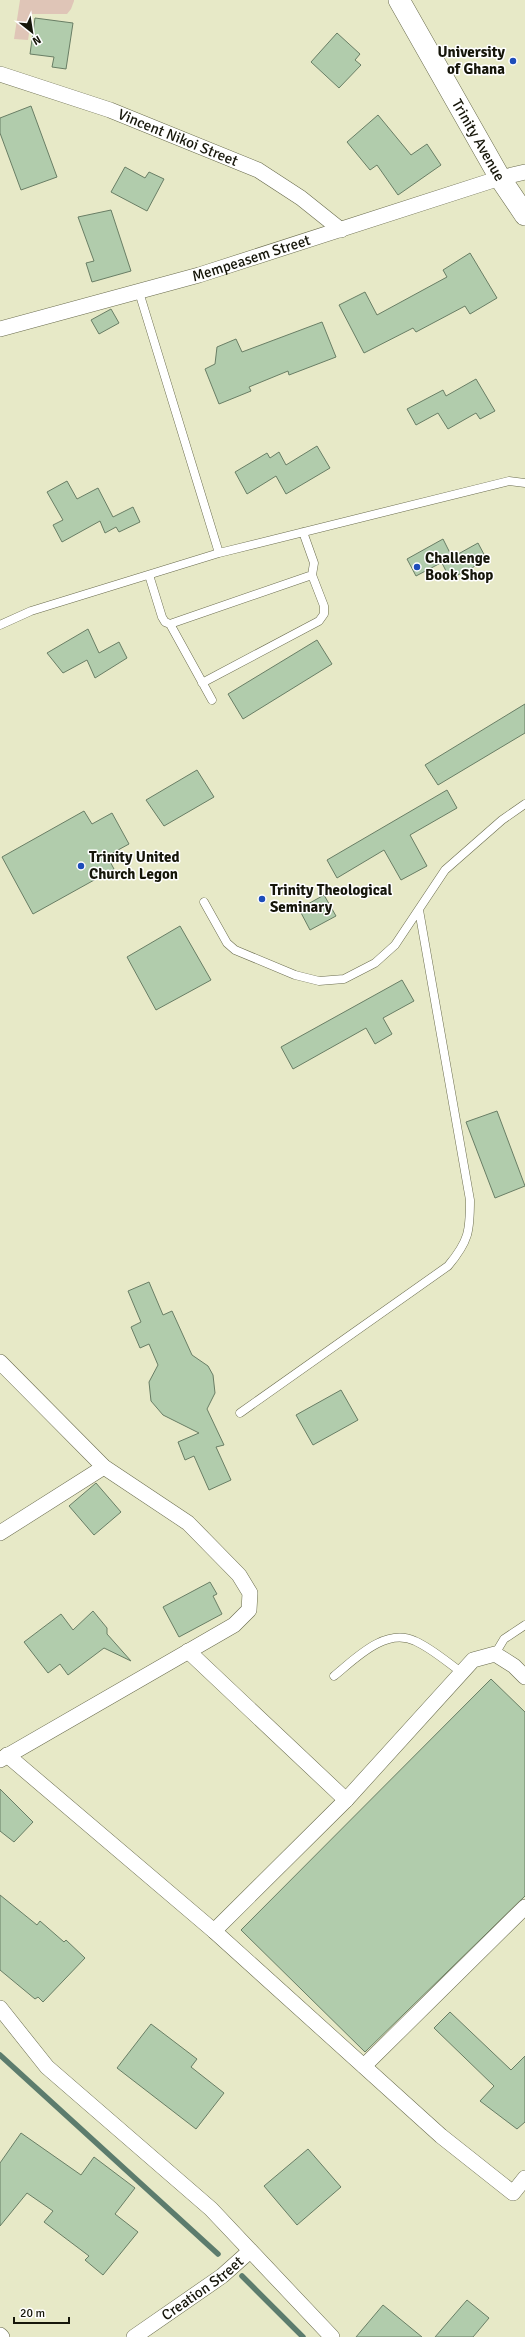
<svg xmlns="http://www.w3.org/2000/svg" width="525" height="2337" font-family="Signika,sans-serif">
<rect width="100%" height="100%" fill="#e7e9c7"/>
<path fill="#dfc5b7" d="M20 0H74V1L71 9 67 14H32L28 40 14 39Z"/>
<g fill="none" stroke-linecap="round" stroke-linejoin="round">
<path stroke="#5c7c6d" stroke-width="5.5" d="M0 2055 218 2254
M242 2276 303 2337"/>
</g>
<path fill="#b1ccac" stroke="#697e65" d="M35 18 73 23 66 69 52 67 54 57 30 54Z
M337 33 360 54 355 60 361 65 339 88 311 62Z
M31 106 57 177 21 190 0 133V118Z
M378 115 411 155 427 144 441 165 398 195 377 165 370 170 347 142Z
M125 167 145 178 149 172 164 179 147 211 111 192Z
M111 210 131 271 92 282 86 263 94 261 78 217Z
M470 253 497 298 470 314 465 306 416 332 413 328 364 353 339 305 365 292 377 315 447 277 443 270Z
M111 309 119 323 99 334 91 320Z
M322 322 336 357 289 375 288 371 249 387 251 391 219 404 205 369 215 364 217 347 236 339 242 352Z
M476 379 495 411 480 419 476 413 448 429 438 413 416 425 407 409 443 390 446 396Z
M317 446 330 468 286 494 276 476 247 494 235 472 267 453 270 458 279 452 286 465Z
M67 481 77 499 98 488 113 517 133 507 140 522 119 532 116 527 105 533 100 521 62 542 53 525 63 520 47 492Z
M443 539 452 557 416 576 407 559Z
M478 543 487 560 450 579 442 563Z
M88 629 99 653 119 642 127 658 95 678 87 660 63 673 47 653Z
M317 640 332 664 243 719 228 694Z
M525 704V733L438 785 425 765Z
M197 770 214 797 164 826 146 800Z
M447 790 457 808 410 835 427 866 401 880 384 850 337 878 327 860Z
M84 811 92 824 112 813 129 844 107 856 114 869 33 914 2 857Z
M324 895 336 916 310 930 299 909Z
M180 926 211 980 156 1010 127 957Z
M402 980 414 1001 383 1018 392 1034 375 1044 366 1028 293 1069 281 1047Z
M497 1111 525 1186 495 1198 466 1122Z
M149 1282 163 1315 172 1311 192 1355 208 1366 213 1375 215 1393 207 1409 224 1445 216 1447 231 1480 209 1490 194 1456 185 1460 178 1442 199 1433 163 1415 151 1401 149 1382 158 1365 149 1344 140 1348 131 1327 141 1322 128 1291Z
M341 1390 358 1420 313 1445 296 1415Z
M96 1483 121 1512 94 1535 69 1506Z
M210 1582 217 1594 213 1596 222 1614 179 1637 163 1607Z
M93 1611 107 1628V1634L131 1661 104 1648 68 1675 60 1664 48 1673 24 1642 61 1614 73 1630Z
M491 1679 525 1712V1896L365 2052 241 1930Z
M0 1789 33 1822 14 1842 0 1831Z
M0 1895 37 1925 40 1921 64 1942 66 1940 85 1958 43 2002 38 1997 35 1999 0 1970Z
M450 2012 511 2070 525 2056V2122L517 2129 480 2101 494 2086 434 2028Z
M151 2024 197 2059 191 2067 224 2093 196 2129 117 2068Z
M21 2133 81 2175 94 2157 135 2188 115 2214 138 2232 103 2275 85 2260 89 2256 44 2222 53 2211 27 2193 0 2226V2163Z
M308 2149 341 2187 297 2225 264 2186Z
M467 2300 489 2318 473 2337H435Z
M383 2305 422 2337H356Z"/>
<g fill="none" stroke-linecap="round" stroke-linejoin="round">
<defs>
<path id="lane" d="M139 292 219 553
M149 575 162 617 165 622 170 624 312 575 314 563 303 532
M170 624 212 700
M0 625 31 611 219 553 509 481 525 483
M202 683 319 621 324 614V606L312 575
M204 902 227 943 235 950 295 975 319 981 344 979 375 963 395 945 445 870 502 820 525 804
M240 1413 448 1266C469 1241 470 1231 470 1200L419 910
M495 1654 504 1639 525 1625
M334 1676C355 1659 385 1627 415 1641 431 1648 447 1662 461 1672"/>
<g id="street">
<path id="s1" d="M0 74 110 110 258 170 301 198 341 230"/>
<path id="s2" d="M0 329 199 275 500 178 525 172"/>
<path d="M0 1362 104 1467 188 1523 239 1575 250 1593 249 1610 234 1625 0 1760"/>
<path d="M0 1533 104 1467"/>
<path d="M188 1651 346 1800"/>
<path d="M7 1755 214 1931 441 2136 513 2193 525 2178"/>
<path d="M214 1931 346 1800 473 1660 495 1654 514 1666 525 1677"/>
<path d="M0 2008 47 2067 211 2209 332 2337"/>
<path d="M364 2066 525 1907"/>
<path d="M0 2335 2 2337"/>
<path id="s3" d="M134 2337 222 2276 250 2251"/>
</g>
<g id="secondary">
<path id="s4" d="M399 0 500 178 525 215"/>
</g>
</defs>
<use href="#lane" stroke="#6a6c4e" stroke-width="9"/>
<use href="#street" stroke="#6a6c4e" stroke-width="16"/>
<use href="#secondary" stroke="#6a6c4e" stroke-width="22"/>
<use href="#lane" stroke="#fff" stroke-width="8"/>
<use href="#street" stroke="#fff" stroke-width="15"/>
<use href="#secondary" stroke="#fff" stroke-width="21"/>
</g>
<g fill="#1d4dba" stroke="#fff" stroke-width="1.5">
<circle cx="513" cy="61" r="4"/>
<circle cx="417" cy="567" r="4"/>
<circle cx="81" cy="866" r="4"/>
<circle cx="262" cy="899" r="4"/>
</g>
<g text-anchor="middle" stroke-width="3" stroke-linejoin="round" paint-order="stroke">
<g font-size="15" font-weight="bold" fill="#16160a" stroke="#fff" text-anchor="start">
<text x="505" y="57" text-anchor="end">University<tspan x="505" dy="17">of Ghana</tspan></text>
<text x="425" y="563">Challenge<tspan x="425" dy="17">Book Shop</tspan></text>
<text x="89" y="862">Trinity United<tspan x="89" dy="17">Church Legon</tspan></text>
<text x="270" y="895">Trinity Theological<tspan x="270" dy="17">Seminary</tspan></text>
</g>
<g font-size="15" fill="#16160a" stroke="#fff">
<text dy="5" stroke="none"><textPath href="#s1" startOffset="189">Vincent Nikoi Street</textPath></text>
<text dy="5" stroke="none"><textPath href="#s4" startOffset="161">Trinity Avenue</textPath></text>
<text dy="5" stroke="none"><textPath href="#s2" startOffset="261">Mempeasem Street</textPath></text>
<text dy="5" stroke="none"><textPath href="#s3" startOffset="84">Creation Street</textPath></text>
</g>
</g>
<g transform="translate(32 32) rotate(150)" stroke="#ffffff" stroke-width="3" paint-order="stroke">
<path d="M0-3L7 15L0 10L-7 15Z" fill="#16160a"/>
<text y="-6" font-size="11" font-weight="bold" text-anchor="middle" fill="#16160a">N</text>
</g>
<path d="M14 2317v6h55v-6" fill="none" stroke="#16160a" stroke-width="2"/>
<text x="20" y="2317" font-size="12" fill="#16160a" stroke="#ffffff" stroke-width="3" paint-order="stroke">20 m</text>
</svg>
